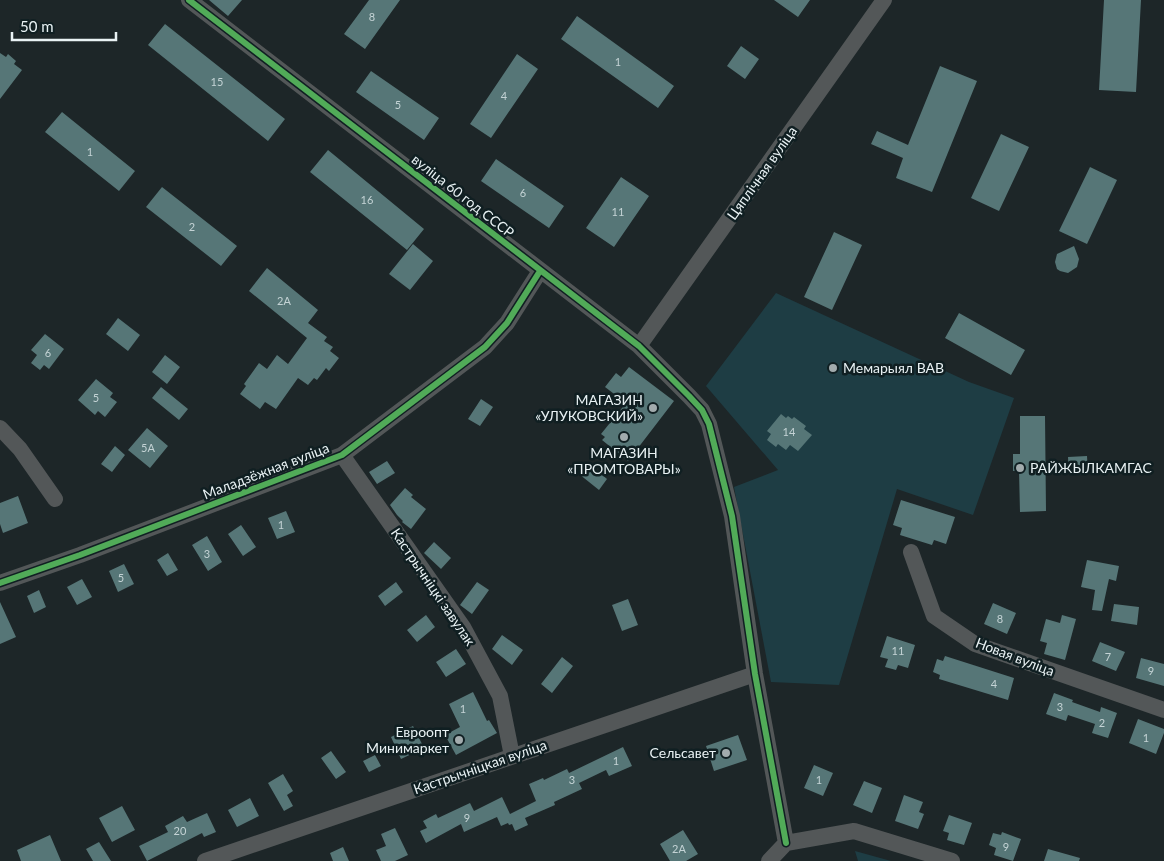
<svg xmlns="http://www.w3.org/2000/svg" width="1164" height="861" font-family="Lato,sans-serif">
<rect width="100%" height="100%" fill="#1d2628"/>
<path fill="#1e3d44" d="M776 293 969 382 1014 398 973 515 897 489 839 685 771 682 734 487 778 470 706 386Z
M855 851 891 861H858Z"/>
<path fill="#567677" d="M209 0H242L228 16Z
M369 0H400L365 49 344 34Z
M774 0H810L798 17Z
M1104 0H1141L1136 92 1099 90Z
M577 16 674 86 658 108 561 39Z
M165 24 285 119 268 141 148 45Z
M741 46 759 59 745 79 727 66Z
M0 53 6 57 8 54 16 61 14 64 22 70 0 99Z
M517 54 538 69 491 138 470 124Z
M940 66 977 81 932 192 896 178 903 158 871 144 877 131 908 145Z
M371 71 439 118 424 140 356 92Z
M62 112 135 171 119 191 45 132Z
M1001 134 1029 147 999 211 971 198Z
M328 150 424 229 407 250 310 172Z
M496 159 564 206 549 228 481 181Z
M1090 167 1117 180 1087 244 1059 231Z
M621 177 649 196 614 247 586 228Z
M162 187 237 246 221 266 146 207Z
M834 232 862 245 832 310 804 297Z
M413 244 433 261 410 290 389 274Z
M1074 246 1079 259 1077 267 1068 273 1060 271 1057 269 1055 262 1057 254Z
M267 268 318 310 308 323 327 337 324 341 333 347 330 351 339 358 329 371 326 368 317 380 314 378 308 385 298 378 276 409 265 402 260 409 240 394 246 386 244 384 259 363 267 369 277 355 288 364 307 338 249 291Z
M959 313 1025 350 1011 375 945 338Z
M118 318 140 335 128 351 106 334Z
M45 334 64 349 49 369 44 365 40 370 31 363 37 355 31 350Z
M165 355 180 367 167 384 152 372Z
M629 367 674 401 628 461 602 440 605 437 601 434 626 403 605 387 616 373 621 377Z
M96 379 113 393 110 397 117 402 105 417 98 411 95 415 78 400Z
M161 387 188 409 179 420 152 398Z
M481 399 493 407 480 426 468 419Z
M781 414 786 418 788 416 792 419 794 417 806 426 804 429 812 435 798 451 790 445 786 450 778 444 776 447 767 440 771 434 767 431Z
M1020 416H1045L1046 511 1020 512 1019 470 1013 471V454H1020Z
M147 428 168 446 150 468 128 450Z
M115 446 125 455 112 472 101 464Z
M1087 456 1088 475H1069L1068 457Z
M387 461 395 473 377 484 369 472Z
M588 463 607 479 599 490 579 474Z
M405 488 413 495 411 497 426 509 411 529 402 522 403 521 397 515 390 505Z
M18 496 28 523 3 533 0 524V503Z
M901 500 955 517 946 544 934 540 932 545 900 535 902 528 893 525Z
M286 511 295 532 277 539 268 518Z
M241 525 256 547 243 556 228 534Z
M207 536 222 562 208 571 192 545Z
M434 542 451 558 441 569 424 553Z
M168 553 178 570 167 576 157 560Z
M1087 560 1119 566 1116 581 1109 579 1102 611 1092 610 1095 590 1081 587Z
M124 564 134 584 118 592 109 571Z
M82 579 92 597 77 605 67 587Z
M396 582 403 592 385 606 378 596Z
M477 582 489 590 472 614 460 605Z
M39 590 46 607 34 613 27 596Z
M628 599 638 625 622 631 612 605Z
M0 602 16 637 0 644Z
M993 603 1016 613 1007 634 984 624Z
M1114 604 1139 607 1137 625 1111 621Z
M426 615 435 627 417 642 407 630Z
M1062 615 1076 619 1065 660 1044 654 1047 643 1040 641 1046 619 1060 623Z
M502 635 523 650 512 665 492 649Z
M887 636 915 645 908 668 898 665 896 670 885 667 888 659 880 657Z
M1100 642 1125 652 1116 671 1092 661Z
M456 649 466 664 446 677 436 662Z
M945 656 1014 678 1008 700 939 679 940 675 933 672 937 659 943 661Z
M562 657 573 666 552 693 541 684Z
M1141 658 1164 664V686L1136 678Z
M473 692 487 721 489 720 497 733 456 755 445 735 460 727 449 704Z
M1054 693 1073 700 1072 702 1100 712 1101 707 1117 713 1108 738 1092 733 1095 724 1068 715 1066 721 1046 714Z
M1138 719 1164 729V733L1156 754 1129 743Z
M413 726 424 748 401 759 391 737Z
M738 735 747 760 714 771 706 746Z
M623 747 632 766 609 776 606 770 579 783 582 789 554 802 555 805 525 818 528 825 515 831 512 824 509 825 508 823 501 826 497 817 464 832 461 824 426 843 420 831 427 828 423 821 436 814 438 818 470 803 474 811 502 797 510 814 536 801 529 784 543 778 544 780 567 769 569 773Z
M331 751 346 772 336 779 321 758Z
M375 755 381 766 369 772 363 761Z
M814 765 833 773 823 796 804 788Z
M283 774 293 791 287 795 293 806 284 811 268 783Z
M864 781 882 788 872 813 853 805Z
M904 795 923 802 919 812 924 814 918 829 895 821Z
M250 798 259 816 237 827 228 810Z
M122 806 135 830 112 842 99 818Z
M207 813 216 832 204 837 202 833 147 861 139 846 168 832 165 826 183 816 187 822Z
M949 815 972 823 964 845 947 840 949 833 943 831Z
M395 828 408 855 395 861H381L376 850 386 846 381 834Z
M683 830 698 854 686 861H670L660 844Z
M1002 832 1021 839 1013 861 994 855 996 848 989 845 993 833 1001 835Z
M50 835 61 861H21L17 850Z
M99 842 111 861H93L86 849Z
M343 847 349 861H333L330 853Z
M1048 849 1080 858 1079 861H1044Z"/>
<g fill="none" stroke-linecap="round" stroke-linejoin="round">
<path stroke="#535758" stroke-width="16" d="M189 0 639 346 689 396 702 410 709 424 732 516 755 674 786 843
M639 346 884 0
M0 428 20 449 55 499
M342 455 463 627 500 696 512 756
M911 552 934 616 975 644 1164 710
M0 583 80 555 342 455 485 347 507 323 540 271
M205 861 755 674
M769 861 786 843 854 831 952 861"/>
<defs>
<path id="cycleway" d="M189 0 639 346 689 396 702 410 709 424 732 516 755 674 786 843
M0 583 80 555 342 455 485 347 507 323 540 271"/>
</defs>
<use href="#cycleway" stroke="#101f22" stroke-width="9"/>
<use href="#cycleway" stroke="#51ab58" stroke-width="6"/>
</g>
<g fill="#a2abad" stroke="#101f22" stroke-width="2">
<circle cx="833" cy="368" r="5"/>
<circle cx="653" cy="408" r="5"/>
<circle cx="624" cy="437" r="5"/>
<circle cx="1020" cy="468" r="5"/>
<circle cx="459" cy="740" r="5"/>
<circle cx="726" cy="753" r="5"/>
</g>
<g text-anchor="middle" stroke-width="5" stroke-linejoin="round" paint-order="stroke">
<g font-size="11" fill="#c4d3d5">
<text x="372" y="21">8</text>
<text x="618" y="66">1</text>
<text x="217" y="86">15</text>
<text x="504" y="100">4</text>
<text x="398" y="109">5</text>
<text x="90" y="156">1</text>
<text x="523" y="197">6</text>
<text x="367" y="204">16</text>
<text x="618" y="216">11</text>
<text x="192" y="231">2</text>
<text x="284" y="305">2А</text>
<text x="48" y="357">6</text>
<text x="96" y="402">5</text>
<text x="789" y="436">14</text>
<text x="148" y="452">5А</text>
<text x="281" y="529">1</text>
<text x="207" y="558">3</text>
<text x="121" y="582">5</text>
<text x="1000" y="623">8</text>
<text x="898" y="655">11</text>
<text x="1108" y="661">7</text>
<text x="1151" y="675">9</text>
<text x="994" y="688">4</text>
<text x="1060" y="711">3</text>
<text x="463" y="713">1</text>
<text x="1102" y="727">2</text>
<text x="1146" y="742">1</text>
<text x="616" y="765">1</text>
<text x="572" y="784">3</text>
<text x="819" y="784">1</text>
<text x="467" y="822">9</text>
<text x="180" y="835">20</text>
<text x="1006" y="851">9</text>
<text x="679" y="853">2А</text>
</g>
<g font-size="14" fill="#e9f2f4" stroke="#101f22">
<text transform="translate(762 173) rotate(-55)" y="5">Цяплічная вуліца</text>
<text transform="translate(463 196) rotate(38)" y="5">вуліца 60 год СССР</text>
<text transform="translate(266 471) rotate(-21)" y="5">Маладзёжная вуліца</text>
<text transform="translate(433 587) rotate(56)" y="5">Кастрычніцкі завулак</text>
<text transform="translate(1015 657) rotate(21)" y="5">Новая вуліца</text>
<text transform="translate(480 767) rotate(-19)" y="5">Кастрычніцкая вуліца</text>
</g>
<g font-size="14" fill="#e9f2f4" stroke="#101f22" text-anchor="end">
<text x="843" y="373" text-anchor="start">Мемарыял ВАВ</text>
<text x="643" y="405">МАГАЗИН<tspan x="643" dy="16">«УЛУКОВСКИЙ»</tspan></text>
<text x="624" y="458" text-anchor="middle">МАГАЗИН<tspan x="624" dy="16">«ПРОМТОВАРЫ»</tspan></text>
<text x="1030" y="473" text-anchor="start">РАЙЖЫЛКАМГАС</text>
<text x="449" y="737">Евроопт<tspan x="449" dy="16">Минимаркет</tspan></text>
<text x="716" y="758">Сельсавет</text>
</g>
</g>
<path d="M12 32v8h104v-8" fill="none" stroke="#e9f2f4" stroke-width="2.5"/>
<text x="20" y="32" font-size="15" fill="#e9f2f4" stroke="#101f22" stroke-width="4" paint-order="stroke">50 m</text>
</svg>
